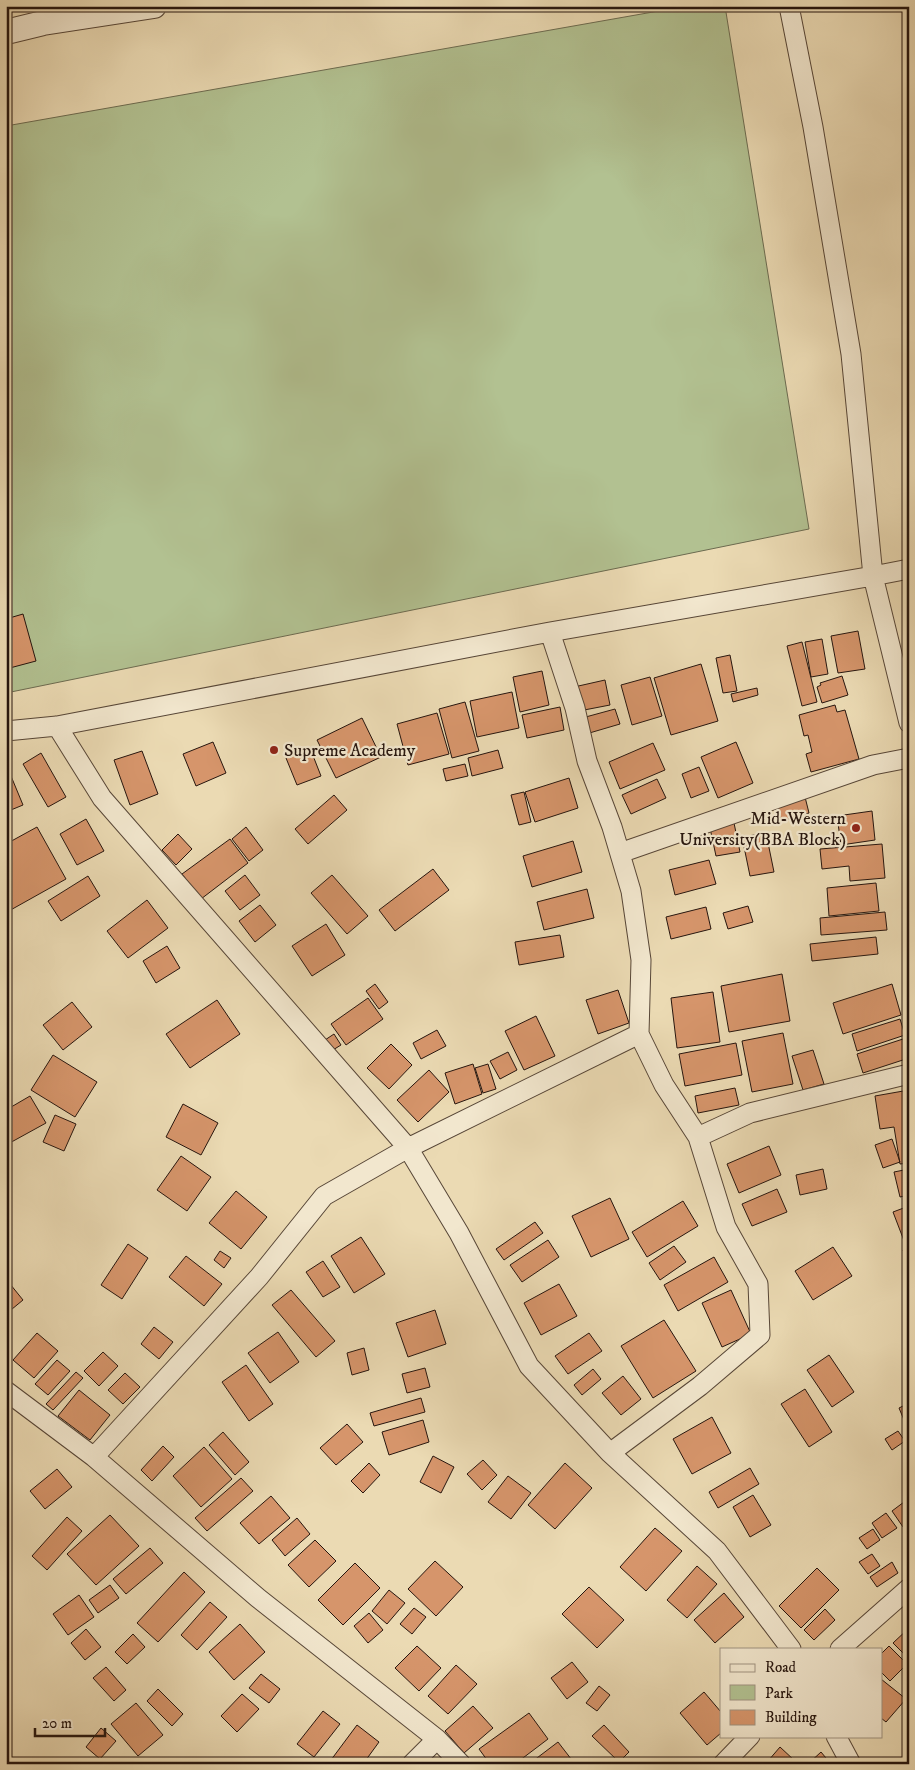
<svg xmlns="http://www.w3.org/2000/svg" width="915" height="1770" font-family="'IM FELL DW Pica',serif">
<rect width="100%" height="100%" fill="#ebdab3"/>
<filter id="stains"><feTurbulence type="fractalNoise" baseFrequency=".004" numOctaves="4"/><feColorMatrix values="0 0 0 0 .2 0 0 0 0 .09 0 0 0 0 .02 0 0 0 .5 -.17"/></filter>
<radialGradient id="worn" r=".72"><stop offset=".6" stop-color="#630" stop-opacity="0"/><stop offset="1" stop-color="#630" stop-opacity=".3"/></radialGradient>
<path fill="#b2c191" stroke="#6c6b50" d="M687 6H725L809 529 6 693V126Z"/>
<path fill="#d6956b" stroke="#26150e" d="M23 614 36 661 6 669V619Z
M858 631 865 669 838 673 831 636Z
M822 639 828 674 811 677 805 642Z
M802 642 817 702 802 706 787 646Z
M730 655 737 691 723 693 716 658Z
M701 664 718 721 671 735 654 678Z
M542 671 549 705 520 712 513 677Z
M842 676 848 695 822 703 817 687 821 685 820 683Z
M650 677 662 716 632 725 621 685Z
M605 680 610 705 579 711 574 687Z
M757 688 758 695 733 702 731 694Z
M512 692 519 728 477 737 470 701Z
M465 702 479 751 452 758 439 709Z
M835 705 837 712 845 710 859 759 811 772 806 754 812 752 808 735 804 736 799 715Z
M560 707 564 730 527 738 522 715Z
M615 709 620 724 586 734 582 718Z
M437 713 449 754 408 765 397 724Z
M362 718 381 757 336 778 317 740Z
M213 742 226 773 196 786 183 754Z
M736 742 753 783 718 798 701 757Z
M653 743 665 770 620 789 609 762Z
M310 748 321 776 297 785 286 758Z
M498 750 503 768 472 776 468 758Z
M142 751 158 794 130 805 114 760Z
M41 753 66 797 48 807 23 764Z
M6 764 23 805 6 812Z
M465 764 468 776 446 781 443 769Z
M699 767 709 791 691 798 682 774Z
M569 778 578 808 535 822 525 792Z
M657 779 666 798 631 814 622 795Z
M524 792 531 822 519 825 511 795Z
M804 793 809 813 781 821 776 801Z
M334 795 347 810 308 844 295 829Z
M872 811 875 840 841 845 837 816Z
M86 819 104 851 77 865 60 834Z
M734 823 740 852 716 856 710 828Z
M37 827 66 879 7 912 6 844Z
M246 827 263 850 249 861 232 839Z
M766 833 774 872 750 876 742 837Z
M178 834 192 849 176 865 162 850Z
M230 839 248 863 201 899 182 874Z
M573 841 582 872 532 887 523 856Z
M882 844 885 878 850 881 849 866 822 869 820 849Z
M709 860 716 884 675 895 669 870Z
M433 869 449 890 395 931 379 910Z
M245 875 260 895 240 910 225 891Z
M332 875 368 916 347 934 311 893Z
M88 876 100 896 61 921 48 901Z
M876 883 879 911 829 916 827 888Z
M587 889 594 918 544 930 537 902Z
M147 900 168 928 128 958 107 931Z
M260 905 276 925 255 942 239 921Z
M748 906 753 922 728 929 723 913Z
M706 907 711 929 671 939 666 917Z
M885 912 887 930 821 935 820 918Z
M326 924 345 955 312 976 292 946Z
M560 935 564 957 519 965 515 942Z
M876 937 878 954 812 961 810 944Z
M167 946 180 968 156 983 143 961Z
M782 974 790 1021 729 1032 721 986Z
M375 984 388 1002 379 1009 366 991Z
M892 984 901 1015 843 1034 833 1003Z
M618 990 629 1023 598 1034 586 1000Z
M713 992 720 1042 677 1048 671 998Z
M368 998 383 1019 346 1045 331 1024Z
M217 1000 240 1034 190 1068 166 1034Z
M72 1002 92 1027 63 1050 43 1025Z
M536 1016 555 1056 524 1070 505 1031Z
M900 1019 905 1035 857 1051 852 1034Z
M437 1030 446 1046 421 1059 413 1043Z
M783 1033 793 1084 752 1092 742 1041Z
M334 1034 341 1045 328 1053 322 1042Z
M903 1039 909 1058 863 1073 857 1054Z
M736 1043 742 1075 685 1086 679 1054Z
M391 1044 412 1065 389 1089 367 1068Z
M813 1050 824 1084 803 1090 792 1056Z
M508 1052 517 1070 500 1079 490 1061Z
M53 1055 97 1082 75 1117 31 1090Z
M473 1064 482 1094 455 1104 445 1073Z
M488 1064 496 1089 483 1093 475 1068Z
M429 1070 449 1092 418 1122 397 1100Z
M735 1088 739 1105 698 1113 695 1096Z
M909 1090V1163L900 1164 894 1127 880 1129 875 1096Z
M30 1096 46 1123 6 1145V1110Z
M183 1104 218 1123 201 1155 166 1137Z
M55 1115 76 1124 64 1151 43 1142Z
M892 1139 900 1162 883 1168 875 1145Z
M769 1146 781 1175 739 1193 727 1164Z
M181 1156 211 1177 187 1211 157 1190Z
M823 1169 827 1189 800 1195 796 1175Z
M909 1169V1195L900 1197 894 1172Z
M777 1189 787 1212 752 1226 742 1204Z
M236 1191 267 1217 241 1249 209 1223Z
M610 1198 629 1239 591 1257 572 1216Z
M683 1201 698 1226 647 1257 632 1232Z
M909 1206V1245L906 1246 893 1212Z
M535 1222 543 1233 504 1260 496 1249Z
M361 1237 385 1274 354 1293 331 1256Z
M548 1240 559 1257 522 1282 510 1265Z
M128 1244 148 1258 122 1299 101 1285Z
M674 1246 686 1262 660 1280 649 1263Z
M833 1247 852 1276 813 1300 795 1271Z
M909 1247V1266L903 1250Z
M220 1251 231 1258 224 1268 214 1260Z
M186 1256 222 1284 204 1306 169 1277Z
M714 1257 728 1282 678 1311 664 1285Z
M323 1261 340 1287 323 1297 306 1272Z
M6 1279 23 1300 6 1314Z
M559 1284 577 1316 541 1335 524 1303Z
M291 1290 335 1341 316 1357 272 1305Z
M731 1290 751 1334 722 1347 702 1303Z
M435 1310 446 1344 408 1357 396 1323Z
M664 1320 696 1371 653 1398 621 1346Z
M154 1327 173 1342 159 1359 141 1344Z
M278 1332 299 1362 270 1383 248 1353Z
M37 1333 58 1351 34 1378 13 1360Z
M589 1333 602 1351 568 1374 555 1356Z
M364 1348 369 1370 352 1375 347 1353Z
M103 1352 118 1366 99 1386 84 1371Z
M829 1355 854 1392 832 1407 807 1370Z
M57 1360 70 1371 48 1395 35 1384Z
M246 1365 273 1404 249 1421 222 1382Z
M425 1368 430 1387 407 1393 402 1374Z
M593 1369 601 1379 582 1395 574 1385Z
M76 1372 83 1378 53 1410 46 1404Z
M125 1373 140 1387 123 1404 108 1390Z
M623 1376 641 1399 621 1415 602 1393Z
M805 1389 832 1432 809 1447 781 1404Z
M79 1390 110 1415 90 1440 58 1416Z
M421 1398 425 1412 374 1426 370 1413Z
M909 1403V1432L899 1408Z
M712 1417 731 1453 692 1474 673 1439Z
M423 1420 429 1442 389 1455 382 1432Z
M347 1424 363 1442 336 1465 320 1448Z
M898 1431 905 1441 892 1450 885 1439Z
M223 1432 249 1462 235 1475 209 1445Z
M163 1446 174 1457 152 1481 141 1470Z
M204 1447 232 1479 201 1507 173 1476Z
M433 1456 454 1467 441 1493 420 1482Z
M483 1460 497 1475 482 1490 467 1474Z
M369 1463 380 1475 363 1493 351 1481Z
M565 1463 592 1488 555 1529 528 1505Z
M750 1468 759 1484 718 1508 709 1492Z
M57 1469 72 1487 45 1509 30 1491Z
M508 1476 531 1493 511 1519 488 1502Z
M241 1478 253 1491 207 1531 195 1518Z
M753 1495 771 1525 750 1537 733 1507Z
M271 1496 290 1518 259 1544 240 1523Z
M908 1499 909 1524 903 1527 892 1511Z
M886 1513 897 1528 882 1538 872 1523Z
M110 1515 139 1546 96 1585 67 1554Z
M67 1517 82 1531 47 1570 32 1556Z
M297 1518 310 1534 285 1556 272 1540Z
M655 1528 682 1551 646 1591 620 1567Z
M873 1529 880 1540 867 1549 859 1538Z
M315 1540 336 1561 309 1587 288 1565Z
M150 1548 163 1563 126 1594 113 1579Z
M872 1554 880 1566 868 1574 859 1562Z
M435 1561 463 1587 436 1616 408 1589Z
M892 1562 898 1573 877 1587 870 1577Z
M355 1563 380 1588 343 1625 318 1600Z
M697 1566 717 1584 687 1618 667 1600Z
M817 1568 839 1590 801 1628 779 1606Z
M184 1572 205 1592 158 1642 137 1623Z
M110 1585 119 1598 98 1613 89 1600Z
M589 1587 624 1620 597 1648 562 1614Z
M389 1590 405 1603 387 1624 372 1611Z
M724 1593 744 1617 715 1643 694 1620Z
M79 1595 94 1617 68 1635 53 1614Z
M210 1602 227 1617 197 1650 181 1635Z
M414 1608 426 1617 412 1634 400 1624Z
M825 1609 835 1620 814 1640 804 1630Z
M369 1613 383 1630 368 1643 354 1626Z
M240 1624 265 1652 234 1680 209 1652Z
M909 1628V1659L893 1643Z
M86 1629 101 1647 85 1660 71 1643Z
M133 1634 145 1647 127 1664 115 1652Z
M417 1646 441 1668 419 1691 395 1668Z
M889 1646 907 1664 890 1681 881 1672V1654Z
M572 1662 588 1682 567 1699 551 1678Z
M456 1665 477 1684 448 1714 428 1696Z
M106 1667 126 1690 114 1701 93 1678Z
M261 1674 280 1689 269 1703 249 1688Z
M881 1679 906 1699 886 1722 881 1718Z
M599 1686 610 1695 597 1711 586 1703Z
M158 1689 183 1714 172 1726 147 1701Z
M704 1692 721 1712V1733L707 1745 680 1713Z
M242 1694 259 1709 237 1732 221 1716Z
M136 1703 163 1735 138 1756 111 1724Z
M473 1706 493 1728 464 1753 445 1731Z
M323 1711 340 1724 314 1757 297 1744Z
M529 1713 548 1739 515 1764H490L479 1749Z
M357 1725 379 1742 363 1764H328Z
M604 1725 629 1752 619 1762 592 1736Z
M101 1728 116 1741 100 1759 86 1747Z
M558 1742 575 1764H529Z
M780 1747 795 1761 792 1764H771L768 1761Z
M821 1752 831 1764H808Z
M300 1758 307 1764H296Z"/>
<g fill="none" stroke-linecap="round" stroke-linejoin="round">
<defs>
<path id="minor" d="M789 6 813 127 851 354 873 576 909 723
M550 632 575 708 587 761 612 827 631 891 641 960 639 1034 664 1085 698 1137 726 1227 758 1284 760 1335 700 1386 610 1453
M57 726 102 798 408 1148 459 1233 529 1366 610 1453 717 1551 791 1649
M6 731 57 726 550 632 873 576 909 569
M620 853 873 765 909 758
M698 1137 750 1113 909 1074
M6 1391 94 1457 258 1598 437 1739 461 1764
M94 1457 259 1277 324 1196 408 1148 639 1034
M840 1649 909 1588
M836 1736 851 1764
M412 1764 437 1739
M723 1764 750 1736"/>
<path id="tertiary" d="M6 32 43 23 154 6"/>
</defs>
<use href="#minor" stroke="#574637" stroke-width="21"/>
<use href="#tertiary" stroke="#574637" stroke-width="26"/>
<use href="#minor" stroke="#f2e7ce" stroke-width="19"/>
<use href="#tertiary" stroke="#f2e7ce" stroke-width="24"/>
</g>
<g fill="#8f2418" stroke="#f2e7ce" stroke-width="2">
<circle cx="274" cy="750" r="5"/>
<circle cx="856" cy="828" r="5"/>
</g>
<g text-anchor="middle" stroke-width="4.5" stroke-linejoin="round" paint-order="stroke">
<g font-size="18" fill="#26150e" stroke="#f2e7ce" text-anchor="start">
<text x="284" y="756">Supreme Academy</text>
<text x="846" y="824" text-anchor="end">Mid-Western<tspan x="846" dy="21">University(BBA Block)</tspan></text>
</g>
</g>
<rect width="915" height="1770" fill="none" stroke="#ebdab3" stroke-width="25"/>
<rect x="8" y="8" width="900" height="1755" fill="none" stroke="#26150e" stroke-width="2.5"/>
<rect x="12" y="12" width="890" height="1745" fill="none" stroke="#26150e"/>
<rect x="720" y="1648" width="162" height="90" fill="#f2e7ce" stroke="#a09381"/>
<rect x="730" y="1664" width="25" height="8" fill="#f2e7ce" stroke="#a09381"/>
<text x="765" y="1672" font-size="15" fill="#26150e">Road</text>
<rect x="730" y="1685" width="25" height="15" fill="#b2c191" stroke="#a09381"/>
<text x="765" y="1698" font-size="15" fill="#26150e">Park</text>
<rect x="730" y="1710" width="25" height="15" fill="#d6956b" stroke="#a09381"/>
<text x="765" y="1722" font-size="15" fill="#26150e">Building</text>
<path d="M35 1728v8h70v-8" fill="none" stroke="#26150e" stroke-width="2.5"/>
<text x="42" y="1728" font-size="15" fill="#26150e" stroke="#f2e7ce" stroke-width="4" paint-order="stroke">20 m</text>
<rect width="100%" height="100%" filter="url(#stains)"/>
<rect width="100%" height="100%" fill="url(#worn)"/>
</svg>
